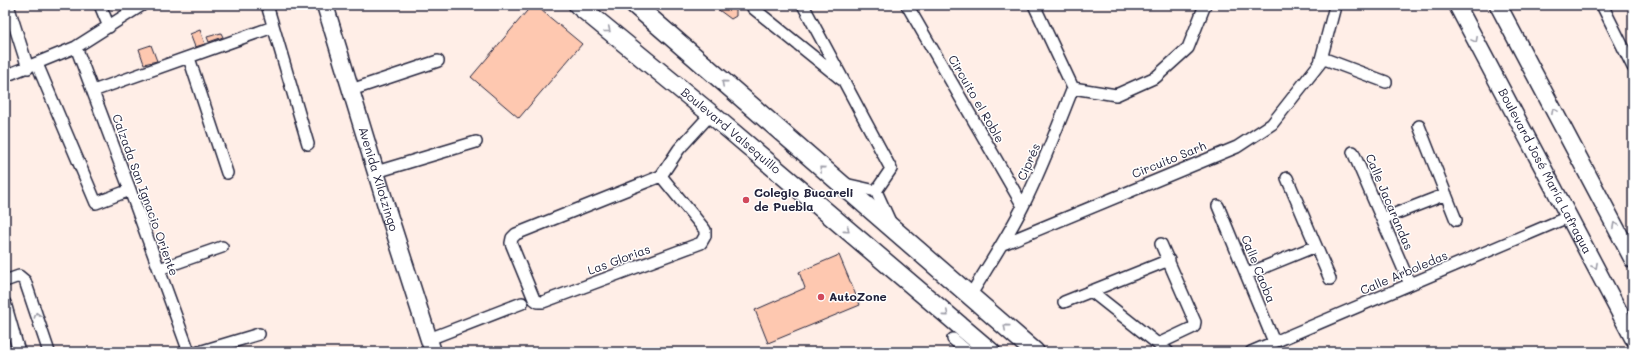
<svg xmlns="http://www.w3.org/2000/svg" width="1638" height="357" font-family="Mali,sans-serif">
<rect width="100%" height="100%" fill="#ffeee7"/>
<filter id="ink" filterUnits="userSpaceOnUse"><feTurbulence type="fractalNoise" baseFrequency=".025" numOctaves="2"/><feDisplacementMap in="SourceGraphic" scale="8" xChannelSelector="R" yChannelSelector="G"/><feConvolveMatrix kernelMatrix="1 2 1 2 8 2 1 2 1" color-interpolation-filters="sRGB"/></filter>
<g filter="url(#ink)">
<path fill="#fec8b0" stroke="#22223b" d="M532 5H535L582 44 519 118 471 77Z
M712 5H736V16L731 19Z
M200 30 205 44 195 47 190 34Z
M221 33 223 37 209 42 207 37Z
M151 45 157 61 144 64 139 49Z
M839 255 860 305 768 343 755 310 805 288 799 272Z"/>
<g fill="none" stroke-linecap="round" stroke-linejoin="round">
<defs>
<path id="street" d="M8 5 28 68
M100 5 109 27
M267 5 308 144
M759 5 753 8 841 79
M803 5 891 169 876 191
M907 5 1023 206
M1034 5 1073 88
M1602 5 1633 67
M76 47 130 190 189 352
M189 58 227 173
M1322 58 1386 82
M37 64 96 203 130 190
M5 76 76 47 142 5
M1073 88 1116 95 1156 77 1188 48 1205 5
M351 90 438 61
M93 91 273 27
M1419 126 1456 220
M1353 152 1410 284
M376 172 476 142
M661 176 705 230V236L701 243 543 302H538L534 299 511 243 512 238 516 234 661 176 679 149 711 114
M1287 178 1330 279
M845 184 876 191 891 224
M1218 206 1274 342
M1382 219 1446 194
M1003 244 1237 147 1272 124 1320 63 1334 10V5
M159 269 222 247
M1247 274 1316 246
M5 281 19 276 25 281 49 352
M1091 291 1168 352
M970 296C988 266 1007 238 1023 206 1042 168 1057 128 1073 88
M1064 302 1169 260
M5 303 19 352
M429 339 522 303
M953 339 968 352
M1158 344 1194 327 1195 322 1161 244
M199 352 259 334
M1251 352 1568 217"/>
<g id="secondary">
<path id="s1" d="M325 5 388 212 433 352"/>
<path id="s2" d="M1457 5 1633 338"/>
<path d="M1498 5 1633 260"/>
</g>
<g id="primary">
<path id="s3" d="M578 5 711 114 991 352"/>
<path d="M635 5 1035 352"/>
</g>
</defs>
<use href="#street" stroke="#22223b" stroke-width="14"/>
<use href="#secondary" stroke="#22223b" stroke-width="19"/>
<use href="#primary" stroke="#22223b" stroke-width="21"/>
<use href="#street" stroke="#fff" stroke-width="11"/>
<use href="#secondary" stroke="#fff" stroke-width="16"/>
<use href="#primary" stroke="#fff" stroke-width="18"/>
</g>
<defs><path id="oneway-chevron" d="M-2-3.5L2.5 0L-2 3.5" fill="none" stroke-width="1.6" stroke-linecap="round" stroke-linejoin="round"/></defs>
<g stroke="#9c9ca7">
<use href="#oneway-chevron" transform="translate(608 30) rotate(39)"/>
<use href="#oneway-chevron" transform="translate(1475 40) rotate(62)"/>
<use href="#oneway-chevron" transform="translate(724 83) rotate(-139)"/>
<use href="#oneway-chevron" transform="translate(1554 111) rotate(-118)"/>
<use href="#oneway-chevron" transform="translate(822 169) rotate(-139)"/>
<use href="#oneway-chevron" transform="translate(1615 225) rotate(-118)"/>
<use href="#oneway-chevron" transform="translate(847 230) rotate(40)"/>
<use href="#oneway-chevron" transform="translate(1595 266) rotate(61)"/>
<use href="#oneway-chevron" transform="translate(946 314) rotate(40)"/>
<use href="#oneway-chevron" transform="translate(37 315) rotate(-108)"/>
<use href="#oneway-chevron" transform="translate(1006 327) rotate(-139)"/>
</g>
</g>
<g fill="#d1495b" stroke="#fff" stroke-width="1.5">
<circle cx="746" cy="200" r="4"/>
<circle cx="821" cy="297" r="4"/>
</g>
<g text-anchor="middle" stroke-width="3" stroke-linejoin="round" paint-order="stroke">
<g font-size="12" fill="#22223b" stroke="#fff">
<text transform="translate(976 99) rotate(60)" y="4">Circuito el Roble</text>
<text dy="4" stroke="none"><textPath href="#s3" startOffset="198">Boulevard Valsequillo</textPath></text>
<text transform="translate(1169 160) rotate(-22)" y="4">Circuito Sarh</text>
<text transform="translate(1029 162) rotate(-66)" y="4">Ciprés</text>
<text dy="4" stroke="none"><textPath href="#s2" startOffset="188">Boulevard José María Lafragua</textPath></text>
<text dy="4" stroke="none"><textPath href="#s1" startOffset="182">Avenida Xilotzingo</textPath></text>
<text transform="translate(145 195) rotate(70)" y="4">Calzada San Ignacio Oriente</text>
<text transform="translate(1389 202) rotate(67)" y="4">Calle Jacarandas</text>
<text transform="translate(619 260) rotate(-20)" y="4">Las Glorias</text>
<text transform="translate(1258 269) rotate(68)" y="4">Calle Caoba</text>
<text transform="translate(1404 273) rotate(-23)" y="4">Calle Arboledas</text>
</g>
<g font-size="12" font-weight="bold" fill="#22223b" stroke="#fff" text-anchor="start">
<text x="754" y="197">Colegio Bucareli<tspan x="754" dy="14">de Puebla</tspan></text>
<text x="829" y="301">AutoZone</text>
</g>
</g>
<rect width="1638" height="357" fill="none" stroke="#fff" stroke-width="20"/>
<rect x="10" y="10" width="1618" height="337" fill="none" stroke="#22223b" stroke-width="1.5" filter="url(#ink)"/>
</svg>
